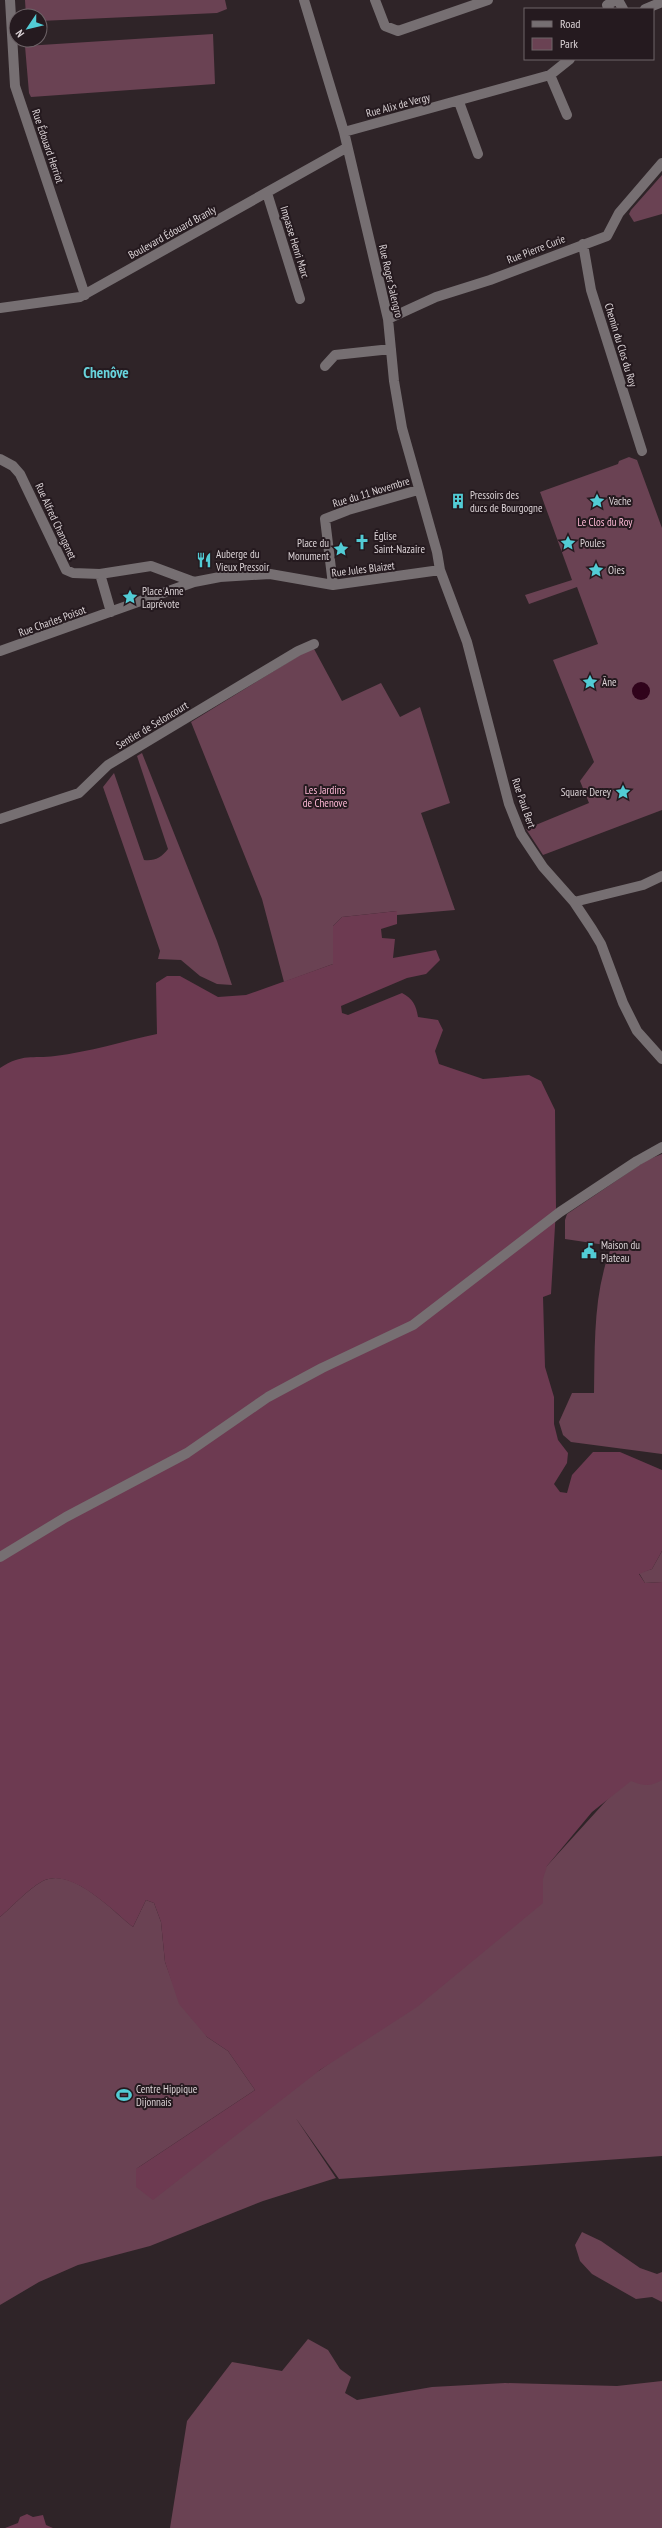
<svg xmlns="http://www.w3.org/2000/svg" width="662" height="2528" font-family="'PT Sans Narrow',sans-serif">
<rect width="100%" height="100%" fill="#2f2428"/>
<path fill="#6a4253" d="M25 0H225L227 9 217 13 40 21V16H26Z
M213 34 215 84 31 97 29 93 25 46Z
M662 175V214L634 222 629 214 631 210Z
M629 457 637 460 662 528V810L543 855 526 829 589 803 580 781 594 762 553 660 598 644 577 587 529 604 525 595 572 580 540 492 618 464 619 461Z
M313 647 342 701 381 683 400 717 420 707 450 803 421 813 455 910 397 915V911L342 917 333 926V964L284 982 262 899 191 722Z
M142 753 217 941 232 985 217 984 200 976 181 960 158 959 160 951 103 787 114 773 144 860C155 861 161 858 168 849L137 756Z
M662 1154V1454L571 1442 563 1435 559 1422 572 1393H594C595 1344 593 1291 612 1246L565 1239V1220L567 1214 647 1160Z
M662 1551V1582L645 1583 639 1573 652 1569Z
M662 1753V2156L339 2179 295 2117 336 2178 263 2201 150 2246 78 2265 39 2282 0 2305V1917C12 1907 31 1886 45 1880 73 1868 112 1910 133 1927L146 1900 154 1903 161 1922 165 1962 172 1981 207 2037 228 2051 255 2090 136 2169 320 2070 447 1976 615 1791Z
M582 2232 601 2241 640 2268 657 2274 662 2272V2302L652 2297 636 2299 592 2274 580 2261 575 2245Z
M308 2339 328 2350 340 2369 351 2377 345 2393 357 2400 432 2387 505 2383 617 2386 662 2381V2528H170L187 2421 232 2362 282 2371Z"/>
<path fill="#6d3a51" d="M397 911V924L381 929 382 938 395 939 393 958 436 950 440 960 426 974 407 978 341 1006 342 1013 348 1015 402 993C413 999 416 1005 418 1017L438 1020 443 1030 435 1051 439 1064 483 1079 529 1075 541 1081 555 1110 556 1209 551 1294 543 1297 545 1367 554 1397V1424L558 1440 568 1453 567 1463 554 1484 560 1492 567 1493 572 1475 593 1452H620L662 1470V1551L652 1569 639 1574 645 1583 662 1582V1780C650 1787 644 1786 631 1781L592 1812 547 1866 543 1879V1903L417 2007 320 2070 153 2200 136 2187V2169L255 2090 228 2051 207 2037 179 2004 165 1962 161 1922 154 1903 146 1900 133 1927C112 1910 73 1869 45 1880 31 1886 12 1907 0 1917V1068C23 1053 32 1059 55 1056 89 1052 124 1041 157 1034L156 983 167 976H180L218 997 246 995 333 964V926L342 917Z
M27 2514 33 2517 43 2515 46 2525 53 2528H5L18 2523 20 2517Z"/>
<path fill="#30031b" d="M632 691a9 9 0 1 1 18 0a9 9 0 1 1-18 0Z"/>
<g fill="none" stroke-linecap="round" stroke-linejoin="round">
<path stroke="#766f72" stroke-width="10" d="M10 0 15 86 85 295
M304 0 344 132 388 319 394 381 402 428 437 552 440 570 467 642 509 804 521 834 543 867 574 902 592 929 601 944 623 1003 637 1031 662 1059
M375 0 385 26 398 31 488 0
M618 0 623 9
M609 9 607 5 616 0
M645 9 662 2
M550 75 567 115
M459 102 478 154
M344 132 550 75 570 59
M267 193 300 299
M583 244 591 290 642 451
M0 308 80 297 346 148
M388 319 436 297 490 280 607 236 619 213 662 163
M325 366 335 355 391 349
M0 459 13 466 20 474 66 570 73 573 100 574 151 566 194 582
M100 574 111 612
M333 585 325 519 348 510 418 490
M0 651 194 582 220 577 270 574 333 585 440 570
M0 819 79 793 108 765 298 651 314 644
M574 902 643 885 662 876
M0 1557 66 1517 187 1453 268 1397 322 1368 413 1325 560 1212 637 1161 662 1147"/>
</g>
<defs>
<symbol id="building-bare" viewBox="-9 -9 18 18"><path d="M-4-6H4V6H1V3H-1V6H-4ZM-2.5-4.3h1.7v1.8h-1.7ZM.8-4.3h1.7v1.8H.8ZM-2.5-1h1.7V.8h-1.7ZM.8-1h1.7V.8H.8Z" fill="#52ccd5" stroke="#251a1f" stroke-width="2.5" paint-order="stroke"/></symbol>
<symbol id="sight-bare" viewBox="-9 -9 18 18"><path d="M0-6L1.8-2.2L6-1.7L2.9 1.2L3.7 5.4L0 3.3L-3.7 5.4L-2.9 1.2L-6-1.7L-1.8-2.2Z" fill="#52ccd5" stroke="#251a1f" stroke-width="2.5" paint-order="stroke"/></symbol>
<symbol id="church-bare" viewBox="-9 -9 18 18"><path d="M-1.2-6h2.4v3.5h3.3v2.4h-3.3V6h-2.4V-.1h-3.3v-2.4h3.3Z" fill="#52ccd5" stroke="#251a1f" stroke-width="2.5" paint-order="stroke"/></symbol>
<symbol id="restaurant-bare" viewBox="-9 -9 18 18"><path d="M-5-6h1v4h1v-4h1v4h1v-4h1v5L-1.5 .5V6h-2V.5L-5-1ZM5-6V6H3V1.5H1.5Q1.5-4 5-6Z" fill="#52ccd5" stroke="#251a1f" stroke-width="2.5" paint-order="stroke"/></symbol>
<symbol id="civic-bare" viewBox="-9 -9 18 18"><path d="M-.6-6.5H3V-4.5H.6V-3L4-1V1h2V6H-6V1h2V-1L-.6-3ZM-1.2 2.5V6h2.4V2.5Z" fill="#52ccd5" stroke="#251a1f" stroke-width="2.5" paint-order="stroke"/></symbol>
<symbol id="stadium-bare" viewBox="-9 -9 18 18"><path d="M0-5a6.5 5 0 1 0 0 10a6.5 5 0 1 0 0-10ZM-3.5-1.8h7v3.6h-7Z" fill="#52ccd5" stroke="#251a1f" stroke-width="2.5" paint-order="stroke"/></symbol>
</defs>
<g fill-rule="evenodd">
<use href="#building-bare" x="447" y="490" width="22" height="22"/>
<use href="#sight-bare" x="586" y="490" width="22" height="22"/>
<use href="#church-bare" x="351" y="531" width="22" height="22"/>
<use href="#sight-bare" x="557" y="532" width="22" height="22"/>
<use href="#sight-bare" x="330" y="538" width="22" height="22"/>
<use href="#restaurant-bare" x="193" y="549" width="22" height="22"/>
<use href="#sight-bare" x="585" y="559" width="22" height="22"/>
<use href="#sight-bare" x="119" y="586" width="22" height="22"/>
<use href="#sight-bare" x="579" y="671" width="22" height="22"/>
<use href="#sight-bare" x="612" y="781" width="22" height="22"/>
<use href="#civic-bare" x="578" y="1240" width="22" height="22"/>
<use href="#stadium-bare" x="113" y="2084" width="22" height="22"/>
</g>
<g text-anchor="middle" stroke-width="4" stroke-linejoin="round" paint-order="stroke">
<g font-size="11" fill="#dbd3d6" stroke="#251a1f">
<text transform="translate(398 105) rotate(-15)" y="4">Rue Alix de Vergy</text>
<text transform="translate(48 146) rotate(71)" y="4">Rue Édouard Herriot</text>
<text transform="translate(172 232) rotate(-29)" y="4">Boulevard Édouard Branly</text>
<text transform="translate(295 242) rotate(73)" y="4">Impasse Henri Marc</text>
<text transform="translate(536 249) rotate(-21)" y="4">Rue Pierre Curie</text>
<text transform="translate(391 281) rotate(77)" y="4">Rue Roger Salengro</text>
<text transform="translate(621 345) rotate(73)" y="4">Chemin du Clos du Roy</text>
<text transform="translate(371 492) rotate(-17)" y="4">Rue du 11 Novembre</text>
<text transform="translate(56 521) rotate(65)" y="4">Rue Alfred Changenet</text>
<text transform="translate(363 569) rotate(-7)" y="4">Rue Jules Blaizet</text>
<text transform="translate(52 621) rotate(-20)" y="4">Rue Charles Poisot</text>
<text transform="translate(152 725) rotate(-31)" y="4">Sentier de Seloncourt</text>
<text transform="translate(524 803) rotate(71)" y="4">Rue Paul Bert</text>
</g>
<g font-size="11" fill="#dbd3d6" stroke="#251a1f" text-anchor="start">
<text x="470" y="499">Pressoirs des<tspan x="470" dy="13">ducs de Bourgogne</tspan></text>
<text x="609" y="505">Vache</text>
<text x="374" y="540">Église<tspan x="374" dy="13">Saint-Nazaire</tspan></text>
<text x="329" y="547" text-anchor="end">Place du<tspan x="329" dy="13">Monument</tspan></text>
<text x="580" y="547">Poules</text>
<text x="216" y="558">Auberge du<tspan x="216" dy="13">Vieux Pressoir</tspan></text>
<text x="608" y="574">Oies</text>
<text x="142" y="595">Place Anne<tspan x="142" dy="13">Laprévote</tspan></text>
<text x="602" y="686">Âne</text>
<text x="611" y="796" text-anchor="end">Square Derey</text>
<text x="601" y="1249">Maison du<tspan x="601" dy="13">Plateau</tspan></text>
<text x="136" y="2093">Centre Hippique<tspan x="136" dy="13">Dijonnais</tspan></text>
</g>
<g font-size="11" fill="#fdb8d5" stroke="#251a1f">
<text x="605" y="526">Le Clos du Roy</text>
<text x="325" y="794">Les Jardins<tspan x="325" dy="13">de Chenove</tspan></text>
</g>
<g font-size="15" font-weight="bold" fill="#67d3dc" stroke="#251a1f">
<text x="106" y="378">Chenôve</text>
</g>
</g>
<rect x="524" y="8" width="130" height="52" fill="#251a1f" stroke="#6e6468"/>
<rect x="532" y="21" width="20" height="6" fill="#766f72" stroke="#6e6468"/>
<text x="560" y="28" font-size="12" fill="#dbd3d6">Road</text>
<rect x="532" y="38" width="20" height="12" fill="#6a4253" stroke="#6e6468"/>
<text x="560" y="48" font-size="12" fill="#dbd3d6">Park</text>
<g transform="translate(28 28) rotate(235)"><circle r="19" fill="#251a1f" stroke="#6e6468"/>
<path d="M0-3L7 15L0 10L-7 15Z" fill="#52ccd5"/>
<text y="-6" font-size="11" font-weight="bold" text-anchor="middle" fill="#dbd3d6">N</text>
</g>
</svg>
